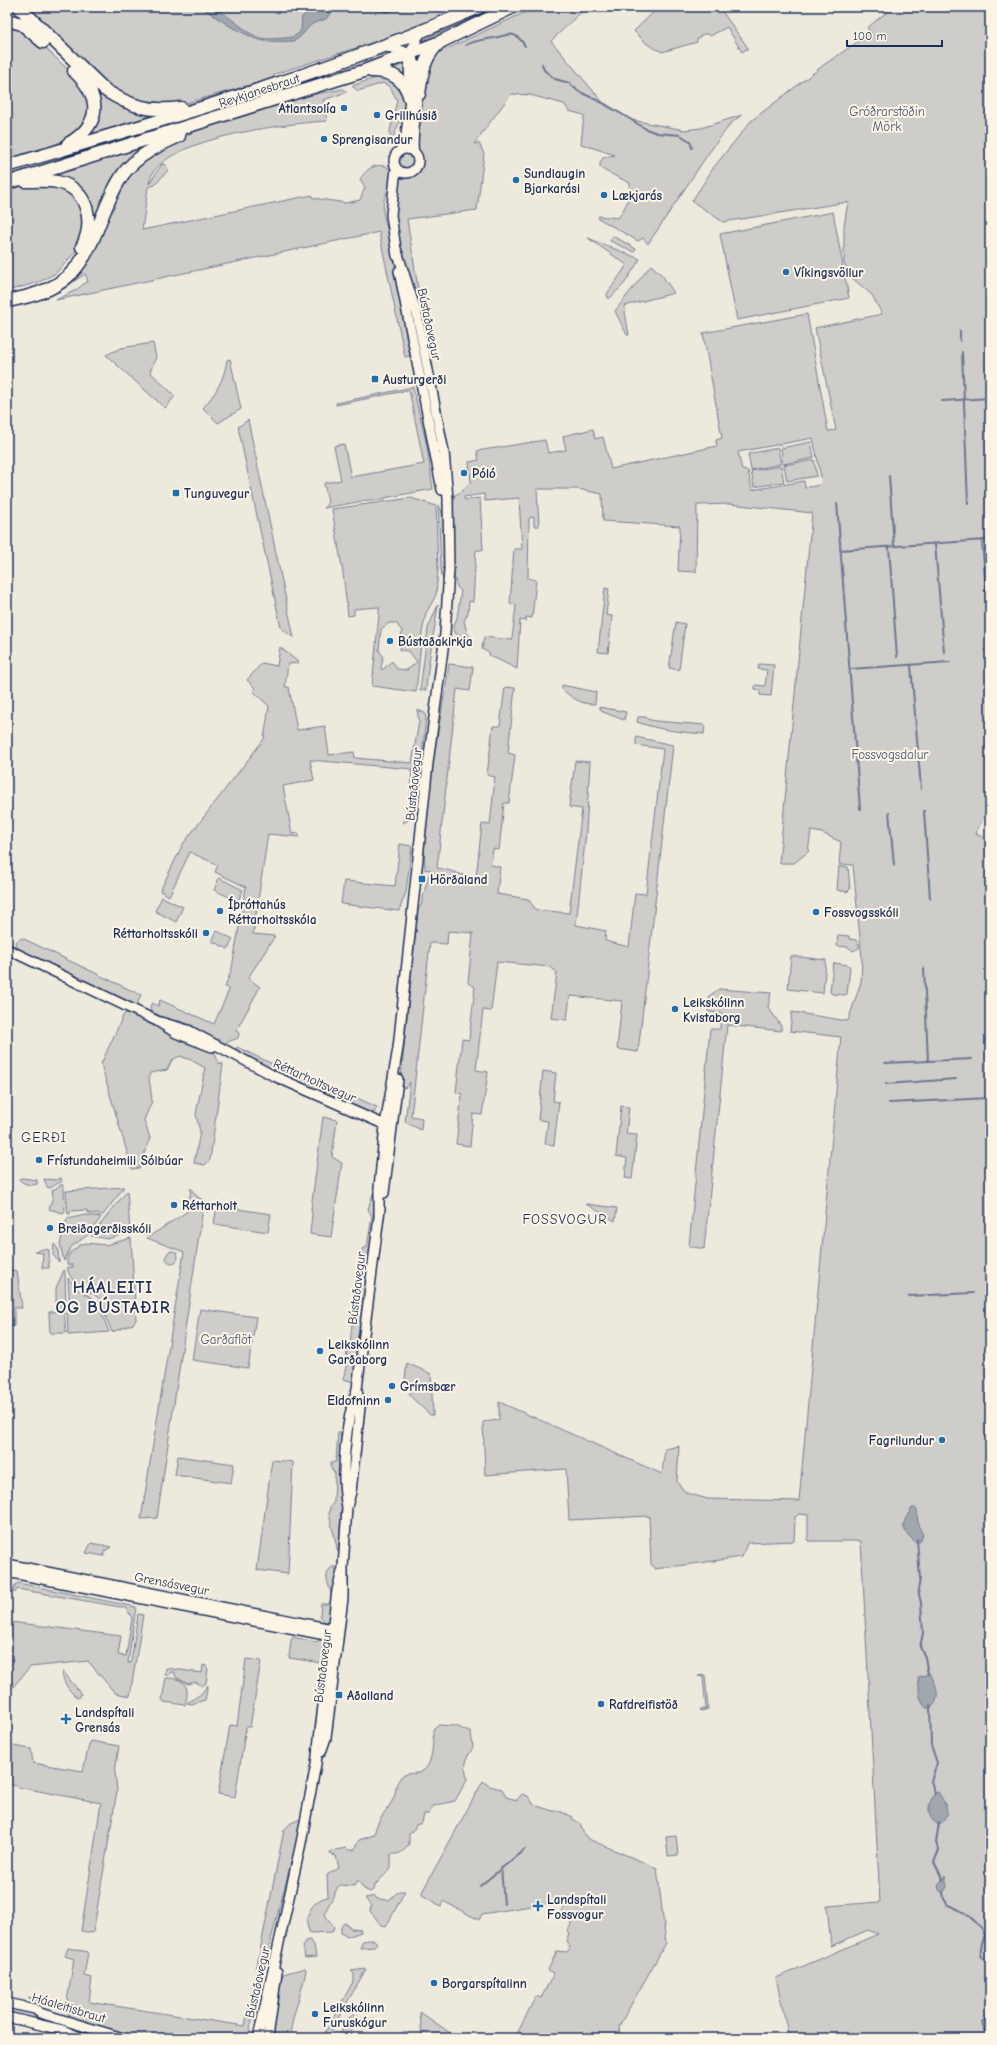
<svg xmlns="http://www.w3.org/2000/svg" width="997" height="2045" font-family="'Comic Neue',sans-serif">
<rect width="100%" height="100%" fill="#eee9dd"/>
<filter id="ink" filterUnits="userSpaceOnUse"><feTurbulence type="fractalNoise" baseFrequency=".025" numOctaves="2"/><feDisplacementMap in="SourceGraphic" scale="8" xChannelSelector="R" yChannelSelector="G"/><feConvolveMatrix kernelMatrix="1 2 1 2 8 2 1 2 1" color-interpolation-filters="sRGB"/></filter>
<g filter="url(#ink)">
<path fill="#cfcdca" stroke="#757e94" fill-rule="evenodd" d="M7 7H15L98 89 165 114 76 142 87 134 94 89 30 26 7 17Z
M23 7H462L399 34 275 74 272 79 179 105 157 108 108 88Z
M498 7H504L418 46 420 41Z
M536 7H589L578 15 551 41 606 106 632 120 684 130 701 128 742 115 731 123 708 154 648 244 643 238 638 241 598 218 599 216 618 218C626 208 631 195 630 183L605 171 600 167V162L604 157 615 155 581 144 584 115 569 111 564 104 530 95 511 94 474 144 479 143 484 154 477 210 407 219 422 314 420 313 398 237 393 209 395 174 421 108 424 79 436 54Z
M659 7H719L748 48 742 52 727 27 710 36 708 34H703L697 39V42L662 52 647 44 634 31Z
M893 7H990V802L976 833 990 842 988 884 990 898V2038H789L776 1978 878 1934 868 1930 831 1946 827 1906 880 1902 861 1541H808V1515L799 1514 795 1517 794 1541 747 1543 742 1557 655 1569 651 1564 649 1516 569 1520 566 1469 485 1475 483 1422 499 1420V1402L662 1474 665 1449 679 1446 677 1482 686 1493 708 1499 799 1501 841 1037 790 1031 792 1012 848 1021 861 982 862 959 853 865 839 864 841 842 822 833 811 831 808 852 794 863H779L812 513 730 504 697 505 696 572 678 571 680 526 603 521 602 494 578 489H537L539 526H534V517L529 518 528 578 536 580 532 618 526 617V621L520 620 517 669 489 655V653L482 649 484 637 512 640 516 605 510 604 514 549H522L519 498 485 501 484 494 464 497 465 500 480 498 483 550H476L473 602 469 601 468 613 464 621 467 633 473 640 469 643 456 634 453 628 457 618 461 591 457 587 454 576 451 508 455 495 463 491V489L471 482 469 462 479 460 477 451 545 440 548 453 566 450 563 436 593 429 595 439 603 437 611 469 717 446 716 440 722 438 703 333 807 314 828 431 836 430 815 328 882 314 872 295 851 277 844 263V226L848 202 723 222 692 201 714 167 751 121 825 64 871 33 867 28ZM813 438 822 482 819 485 805 488 804 481 752 490 748 471 742 470 738 452Z
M7 25 22 28 33 36 84 85 91 113 75 135 54 145 7 159Z
M398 53 311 83 7 177V169L323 74C347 65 372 54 398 53Z
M404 64 408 80 390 70Z
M380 76 394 79 407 101 405 112H403L393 138 390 135V131L397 100 390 87 383 83 358 91 352 86Z
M343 89 347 92 323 100 327 121C291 123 153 138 149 184L162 164 166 165 168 170 155 185 148 187 142 230 312 195 313 198 346 203 360 200 365 187 360 179C366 170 375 162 387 167L392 172 390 193H386C381 206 383 217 388 231L413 355 405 357 379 232 56 300 76 290 88 281 85 274 64 288 51 293 60 287 134 166 170 142 202 128 305 96Z
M173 135 140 154 123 170 110 193 83 256 71 270 58 282 43 290 7 299V295C29 291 48 286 66 271 102 240 102 186 48 178L47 175Z
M39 183 53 184 75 194 85 217 78 249 56 273 39 282 7 291V189Z
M833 212 849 298 737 320 720 234Z
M613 236 636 249 634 252 610 241Z
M588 238 640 259 624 284 610 298H608L607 294 627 265Z
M651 265 662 275 674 293 624 306 629 335H627L615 311Z
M153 343 156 357 150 372 175 396 165 408 106 355 121 348Z
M230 359 241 409 218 423 203 408C216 393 224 380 227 360Z
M413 387 427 446 433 489 384 498V500H368L324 508 328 502 324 483 341 480 334 446 344 444 351 477 424 464 409 390 336 405V403Z
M248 420 294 638 281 628 238 427Z
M811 442 814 458 783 464 781 448Z
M778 448 781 464 751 470 748 454Z
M814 460 817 476 787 481 784 465Z
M781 466 784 482 754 487 751 471Z
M411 498 436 506 438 569 436 595 426 613 422 633 416 692 372 686 379 615V607L354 609V615L348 616 343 573 332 509ZM389 623H396L402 631 400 650 409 651 417 662 407 670 397 669 392 661 382 670 381 669 383 656 379 650 381 629Z
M438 505C448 512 444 572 444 585L441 570Z
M605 588 609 589 606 615 612 616 608 653 598 652Z
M438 605C434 634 428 661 426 690H420L428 628Z
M676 622 685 624 679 670 669 668Z
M280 647 299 663 288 664 285 687H289L297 730 325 726 329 755 354 752 355 758 412 763 419 721 417 710 425 713 426 718 417 804 412 818 403 823 404 816 409 812 412 769 310 760 314 780 283 786 292 834 298 833 299 837 268 834 253 934 275 936 248 978 260 987 236 1031 239 1033 238 1038 222 1044 193 1029 194 1026 177 1020 175 1024 151 1011 150 1006 152 1003 158 1006 160 1000 214 1024 229 990 225 987 232 968 246 887 215 872 218 865 190 852 169 896 160 891 183 844 264 739 269 706 253 691 255 688 247 680 262 663 277 666Z
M449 664 473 667 470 691 457 689 437 868C453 870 461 876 476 878L482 824 490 825 495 777 487 775 493 726H500L505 687 515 688 508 753 515 755 509 803H504L499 850 493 849 491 865 500 867 497 894 528 899 536 910 569 913 582 809 569 807 575 761 590 762 586 832 576 925 606 931 605 941 629 947 635 893 646 894 663 749 636 745V737L673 745 638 1052 617 1049 622 1001 570 996 567 1020 551 1018 557 972 550 967 497 962 491 1011 483 1010 476 1070 488 1072 482 1115 473 1114 470 1146 456 1144 462 1094 456 1092 462 1039 469 1040 475 987 468 983 473 933 448 931 447 944 430 943 411 1116 422 1118 421 1130 405 1122 410 1082 405 1088 400 1087 418 909 421 905 430 871V869L425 870C421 800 440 732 449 664Z
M759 664 774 665 771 696 760 695V690L755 689V685L765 686 767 670 758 669Z
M562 685 596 692 595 704C583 705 571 698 562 689Z
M599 707 626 712 624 720 603 712Z
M638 717H646L647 719 655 721 705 725 704 734C681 732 659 730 637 722Z
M400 844 412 846 406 892 399 911 341 904 344 881 395 886Z
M839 866 848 867 850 889 847 892 837 890Z
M219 878 243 890 238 901 214 890Z
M162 897 183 907 176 922 155 911Z
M217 931 233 939 228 949 212 941Z
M838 935 849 936V939L856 940 859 944V948L853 951 848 947 837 946Z
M22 938 141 995 136 1007 14 947 17 941Z
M791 956 826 960 823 993 788 989Z
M835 963 848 965 850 967 847 994 845 995 832 994 830 992 833 965Z
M719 989 771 993 768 1007 781 1026V1031L727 1025 704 1249 689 1246 710 1029H720L721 1013 708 1012 709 996Z
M127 1013 155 1026 180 1041 215 1053 218 1063 223 1064 210 1160 205 1165 194 1163 200 1132 196 1114 205 1068 191 1060 180 1056 172 1060 167 1070 150 1073 149 1077 152 1101 144 1120 150 1138 139 1168 132 1169 101 1064 124 1014Z
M237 1047 341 1097 339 1101 248 1059 235 1050Z
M543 1071 556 1073 553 1101 559 1102 554 1145 545 1144 548 1121 538 1120Z
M348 1094 377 1107 374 1113 360 1109 345 1102Z
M621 1106 629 1107 626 1134 637 1135 632 1179 625 1178 627 1158 616 1156Z
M323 1117 337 1120 332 1157 342 1163 331 1237 310 1234 312 1214 311 1209Z
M380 1172 354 1382 343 1379 348 1359 346 1358 348 1346H350L352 1324H355L364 1257 362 1249 367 1247 372 1216 368 1209Z
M22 1178 37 1180V1184C31 1186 22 1184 19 1179Z
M61 1178 62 1181 50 1188 47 1187 44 1179 56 1180Z
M62 1184 64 1188 65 1211 63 1213 49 1209 53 1196 52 1191Z
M124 1187 103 1215 87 1213V1210L70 1211V1214H68L66 1191Z
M191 1188 196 1196 203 1200 204 1202 157 1518 141 1519 184 1252 147 1238 188 1211Z
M127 1191 130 1232 108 1239 91 1236Z
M586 1204 617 1208 615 1221Z
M217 1206 271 1214 268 1232 214 1224Z
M85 1215 101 1217 89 1234 71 1247 64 1261 60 1244 67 1219Z
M131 1238 136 1320 133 1324 112 1332 105 1315 103 1302C89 1288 74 1290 67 1268L73 1267V1265H67V1259L70 1253 80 1245 86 1243 106 1245Z
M54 1244 58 1249 59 1262 53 1255Z
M43 1249 49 1250V1268H42L43 1253 34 1252Z
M166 1257a6 6 0 1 1 12 0a6 6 0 1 1-12 0Z
M7 1269 17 1271 22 1308H14V1326L7 1327Z
M64 1270 65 1271 66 1308 56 1305V1288Z
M68 1278 77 1289 101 1303 102 1314 109 1332 68 1335 67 1311 70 1310Z
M200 1309 256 1317 248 1368 192 1360Z
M64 1311 66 1333H50L49 1312Z
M407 1363 431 1374 433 1415H430L409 1395C413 1388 411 1383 405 1379Z
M338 1431 342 1438V1503L338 1552 329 1514 330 1507 334 1502 335 1473 331 1468V1462H336Z
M178 1456 234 1464 231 1483 175 1475Z
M272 1460 293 1462 288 1574 257 1570Z
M91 1543 112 1547 104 1551V1556L86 1553Z
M332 1567H335L338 1576 330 1621 325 1622 320 1616 321 1604H329C338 1594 318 1578 332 1567Z
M18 1583 136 1607 128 1663H131L138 1614 143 1615 130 1696 115 1693 88 1661 30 1667 7 1694V1618H11V1622L121 1636 118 1655 126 1656 132 1618 126 1608 17 1589 15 1593 13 1591 15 1585Z
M293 1637 316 1642 322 1639 326 1646 315 1735 322 1663 289 1658 291 1640Z
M246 1659 261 1661 250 1727H246L235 1797 218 1794 230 1725 237 1726Z
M203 1665 206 1666 208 1669 206 1683 202 1686 196 1682 188 1684 176 1677 174 1672H171L168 1676 165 1674 166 1668 202 1673Z
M63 1671 81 1694 79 1698C72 1696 60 1679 63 1671Z
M705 1675 708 1709 701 1711 700 1709H706L703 1677 698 1676Z
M166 1678C187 1678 190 1688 185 1705L164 1702 162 1699Z
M208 1685 205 1700 191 1704 187 1703 201 1694Z
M438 1725 456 1726 471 1733 473 1747 467 1758 465 1768 467 1779 455 1801 433 1806 429 1814H424L422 1823 416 1825 413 1831 409 1834V1844C404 1851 400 1855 391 1854V1868L375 1885 374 1890 370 1892 364 1889 358 1880 354 1886 339 1885 324 1914 334 1927 332 1932 310 1933C302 1919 312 1899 328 1897L327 1875 339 1868 336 1856 330 1854 331 1851 346 1848 348 1850H354L359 1840 374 1835C378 1815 388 1812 394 1797 396 1792 395 1784 399 1780 404 1772 411 1774 418 1773 434 1770 433 1741 433 1729Z
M90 1741 119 1746 115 1772 117 1791 93 1933 81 1931 101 1803 18 1787 7 1783V1745L31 1749 33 1763 83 1771Z
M483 1781 489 1786 502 1789 506 1797 517 1800 522 1794 528 1796 534 1805 553 1811H559L573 1817 572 1819 580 1823 583 1832 588 1839 657 1868 666 1943 619 2026 620 2038H515L536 1996 541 1998 554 1973 548 1970 557 1951 567 1952 570 1948 566 1942 569 1933 567 1931 571 1925 570 1918H563L562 1911 568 1900 482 1914 479 1920 443 1901 441 1906 422 1895V1892Z
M303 1818 264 1966 248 2038H133L106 2028 71 2020 68 2016 69 2010 29 1998V1997L66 2007 74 1959 65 1956 68 1948 88 1952 84 1976 92 1978 89 2002 245 2026 284 1830 291 1823Z
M676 1836 678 1855 668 1856 666 1837Z
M399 1891H405L386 1927 381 1925 370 1911 371 1906 365 1898 375 1896 377 1899 389 1900Z
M344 1923 347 1924 351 1929 361 1930V1932L347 1937 341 1933V1927Z
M310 1940 314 1945 316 1957 305 1958 303 1946 305 1941Z
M367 1940H374L377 1943 373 1947 360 1948 363 1941Z
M305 1968 306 1970C302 1993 293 2012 290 2035L293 2038H269L278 1979H281L283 1974Z
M366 1969 327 2038H322L354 1980V1974L351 1971Z
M7 2007 49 2018 112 2038H94L7 2013Z
M420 2012 453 2035 445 2038H422Z
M354 2014 359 2016 348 2038H338L349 2018Z"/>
<path fill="#a2a7af" stroke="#6c778f" d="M201 7C223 7 237 26 255 36 264 40 273 39 283 38 291 38 297 36 301 30L302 17 311 8 383 7H399L388 12 363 7 347 11 333 10 326 19 312 24 300 37 294 41 269 42 256 39 231 27Z
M912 1508H915L917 1510 918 1525 923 1535 920 1541 915 1542C900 1528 901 1525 912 1508Z
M928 1672C936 1680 943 1701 930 1708H926C917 1698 920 1688 918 1677L926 1675Z
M938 1792C945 1803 954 1817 939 1824 930 1822 927 1811 930 1803 931 1799 933 1798 934 1794Z
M945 1876 947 1887 943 1893 939 1890 938 1885Z"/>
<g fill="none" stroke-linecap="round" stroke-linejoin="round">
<path stroke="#6c778f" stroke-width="2" d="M466 45C475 40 484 40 494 38 507 35 515 29 525 46
M542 64 544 70 555 79 569 83 578 91 607 105 646 129 657 133 680 135 690 141 692 148
M960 331V341
M962 352 968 504
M942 401 990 398
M889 476 894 546
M837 503 860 809
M982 540 990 640
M935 544 944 652
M889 547 897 657
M840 550 985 540
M911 665 921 789
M850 669 950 662
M924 811 930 898
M889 812 894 865
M924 968 928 1061
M885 1063 972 1059
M886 1084 956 1079
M889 1103 990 1098
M909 1296 973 1293
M917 1539 920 1579 918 1590 921 1603 923 1633 920 1647 925 1657 928 1674
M930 1705 931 1745 937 1763 931 1781 935 1794
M939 1822 936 1843 939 1850 934 1862 943 1880
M501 1868 504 1904
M480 1886 525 1849
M943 1892 944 1899 948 1905C962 1910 977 1920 985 1935 980 1947 977 1958 990 1965
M986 2038 982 2022 987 2017 990 2006"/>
<defs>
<path id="secondary" d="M384 47C390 48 399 48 405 52 432 66 408 129 414 153
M394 161a12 12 0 1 1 24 0a12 12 0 1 1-24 0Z
M400 151 406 135 410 99 409 55 420 33
M396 168 391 215 397 256
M399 271 442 490
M7 949 157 1021 176 1033 212 1047
M157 1021 188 1030 274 1076 390 1127
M384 1193 398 1079
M379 1214V1188L385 1125 398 1048 428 763 445 634 449 569 448 498 444 452 417 314 397 251
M347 1507C340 1475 346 1419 357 1389L380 1209
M7 1564 337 1630
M7 1572 335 1637
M321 1752 326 1738 343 1598V1568L347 1507 351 1492 360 1407 357 1390
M7 2003 35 2009 40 2013 123 2038
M7 2017 62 2030 82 2038
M258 2038 301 1843 316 1764 337 1590 343 1568
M268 2038 277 1972"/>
<path id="highway" d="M19 7 105 90C131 107 150 112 181 108
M7 20 22 24 43 42
M371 71C391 71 405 78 410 99
M419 94C422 75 423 58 438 44
M68 144C102 124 102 97 74 71
M7 166C166 119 327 74 479 7
M25 181C35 181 47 180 57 182 88 188 95 222 82 247
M7 183 364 71 440 42 513 7
M7 301C63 291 80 274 100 222 107 205 113 188 124 173 138 155 159 145 179 136"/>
</defs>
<use href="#secondary" stroke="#1b2f5e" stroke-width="12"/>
<use href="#highway" stroke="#1b2f5e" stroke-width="15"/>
<use href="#secondary" stroke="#fcf5e5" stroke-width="9"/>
<use href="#highway" stroke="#fcf5e5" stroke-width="12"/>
</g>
</g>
<g fill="#1f6fb2" stroke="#fcf5e5" stroke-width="1.5">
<circle cx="344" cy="108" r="4"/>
<circle cx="377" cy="115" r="4"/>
<circle cx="324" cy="139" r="4"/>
<circle cx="516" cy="180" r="4"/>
<circle cx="604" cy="195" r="4"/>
<circle cx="786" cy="272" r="4"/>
<rect x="371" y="375" width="8" height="8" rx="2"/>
<circle cx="464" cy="473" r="4"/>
<rect x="172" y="489" width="8" height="8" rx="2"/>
<circle cx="390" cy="641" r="4"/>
<rect x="418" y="875" width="8" height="8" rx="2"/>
<circle cx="220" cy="911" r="4"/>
<circle cx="816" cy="912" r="4"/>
<circle cx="206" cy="933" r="4"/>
<circle cx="675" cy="1009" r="4"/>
<circle cx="39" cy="1160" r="4"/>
<circle cx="174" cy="1205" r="4"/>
<circle cx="50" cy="1228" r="4"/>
<circle cx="320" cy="1351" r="4"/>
<circle cx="392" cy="1386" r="4"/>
<circle cx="388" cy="1400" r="4"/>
<circle cx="942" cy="1440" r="4"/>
<rect x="335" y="1691" width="8" height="8" rx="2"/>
<circle cx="601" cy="1704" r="4"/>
<path d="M64 1713h4v4h4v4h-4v4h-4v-4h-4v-4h4z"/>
<path d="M536 1900h4v4h4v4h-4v4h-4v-4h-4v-4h4z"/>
<circle cx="434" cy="1983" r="4"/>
<circle cx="315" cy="2014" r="4"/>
</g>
<g text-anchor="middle" stroke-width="4" stroke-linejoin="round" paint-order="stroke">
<g font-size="13" fill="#1b2f5e" stroke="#fcf5e5">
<text transform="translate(259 90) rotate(-18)" y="5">Reykjanesbraut</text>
<text transform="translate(430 324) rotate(78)" y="5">Bústaðavegur</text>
<text transform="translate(413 784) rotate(-84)" y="5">Bústaðavegur</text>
<text transform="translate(315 1080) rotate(24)" y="5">Réttarholtsvegur</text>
<text transform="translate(356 1288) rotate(-83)" y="5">Bústaðavegur</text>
<text transform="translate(172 1583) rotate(11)" y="5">Grensásvegur</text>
<text transform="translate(322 1666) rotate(-83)" y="5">Bústaðavegur</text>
<text transform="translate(257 1982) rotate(-77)" y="5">Bústaðavegur</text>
<text transform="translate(69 2007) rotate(17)" y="5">Háaleitisbraut</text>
</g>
<g font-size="13" font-weight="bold" fill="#1b2f5e" stroke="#fcf5e5" text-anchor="start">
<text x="336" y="113" text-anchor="end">Atlantsolía</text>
<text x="385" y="120">Grillhúsið</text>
<text x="332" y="144">Sprengisandur</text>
<text x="524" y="178">Sundlaugin<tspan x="524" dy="15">Bjarkarási</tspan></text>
<text x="612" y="200">Lækjarás</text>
<text x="794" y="277">Víkingsvöllur</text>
<text x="383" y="384">Austurgerði</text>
<text x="472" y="478">Póló</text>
<text x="184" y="498">Tunguvegur</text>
<text x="398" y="646">Bústaðakirkja</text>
<text x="430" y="884">Hörðaland</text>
<text x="228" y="909">Íþróttahús<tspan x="228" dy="15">Réttarholtsskóla</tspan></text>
<text x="824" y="917">Fossvogsskóli</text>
<text x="198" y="938" text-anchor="end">Réttarholtsskóli</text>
<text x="683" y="1007">Leikskólinn<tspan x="683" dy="15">Kvistaborg</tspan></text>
<text x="47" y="1165">Frístundaheimili Sólbúar</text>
<text x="182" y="1210">Réttarholt</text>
<text x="58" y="1233">Breiðagerðisskóli</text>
<text x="328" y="1349">Leikskólinn<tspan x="328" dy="15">Garðaborg</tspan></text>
<text x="400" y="1391">Grímsbær</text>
<text x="380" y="1405" text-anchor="end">Eldofninn</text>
<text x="934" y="1445" text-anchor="end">Fagrilundur</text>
<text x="347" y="1700">Aðalland</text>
<text x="609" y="1709">Rafdreifistöð</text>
<text x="75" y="1717">Landspítali<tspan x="75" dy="15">Grensás</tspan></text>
<text x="547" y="1904">Landspítali<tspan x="547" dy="15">Fossvogur</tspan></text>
<text x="442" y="1988">Borgarspítalinn</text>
<text x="323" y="2012">Leikskólinn<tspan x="323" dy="15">Furuskógur</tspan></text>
</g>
<g font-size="13" fill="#485679" stroke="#fcf5e5">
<text x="887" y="116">Gróðrarstöðin<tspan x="887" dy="15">Mörk</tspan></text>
<text x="890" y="759">Fossvogsdalur</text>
<text x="226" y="1344">Garðaflöt</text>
</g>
<g font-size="14" letter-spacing="1" fill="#1b2f5e" stroke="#fcf5e5">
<text x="44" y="1142">GERÐI</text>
<text x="565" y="1224">FOSSVOGUR</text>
</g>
<g font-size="17" font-weight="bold" letter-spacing="1" fill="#1b2f5e" stroke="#fcf5e5">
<text x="113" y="1293">HÁALEITI<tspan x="113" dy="20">OG BÚSTAÐIR</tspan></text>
</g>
</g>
<rect width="997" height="2045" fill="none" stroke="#fcf5e5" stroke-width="24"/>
<rect x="12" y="12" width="973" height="2021" fill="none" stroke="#1b2f5e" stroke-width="1.5" filter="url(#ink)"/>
<path d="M847 40v6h95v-6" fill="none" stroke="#1b2f5e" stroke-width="2"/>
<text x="853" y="40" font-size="12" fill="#1b2f5e" stroke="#fcf5e5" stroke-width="3" paint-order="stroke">100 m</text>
</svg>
